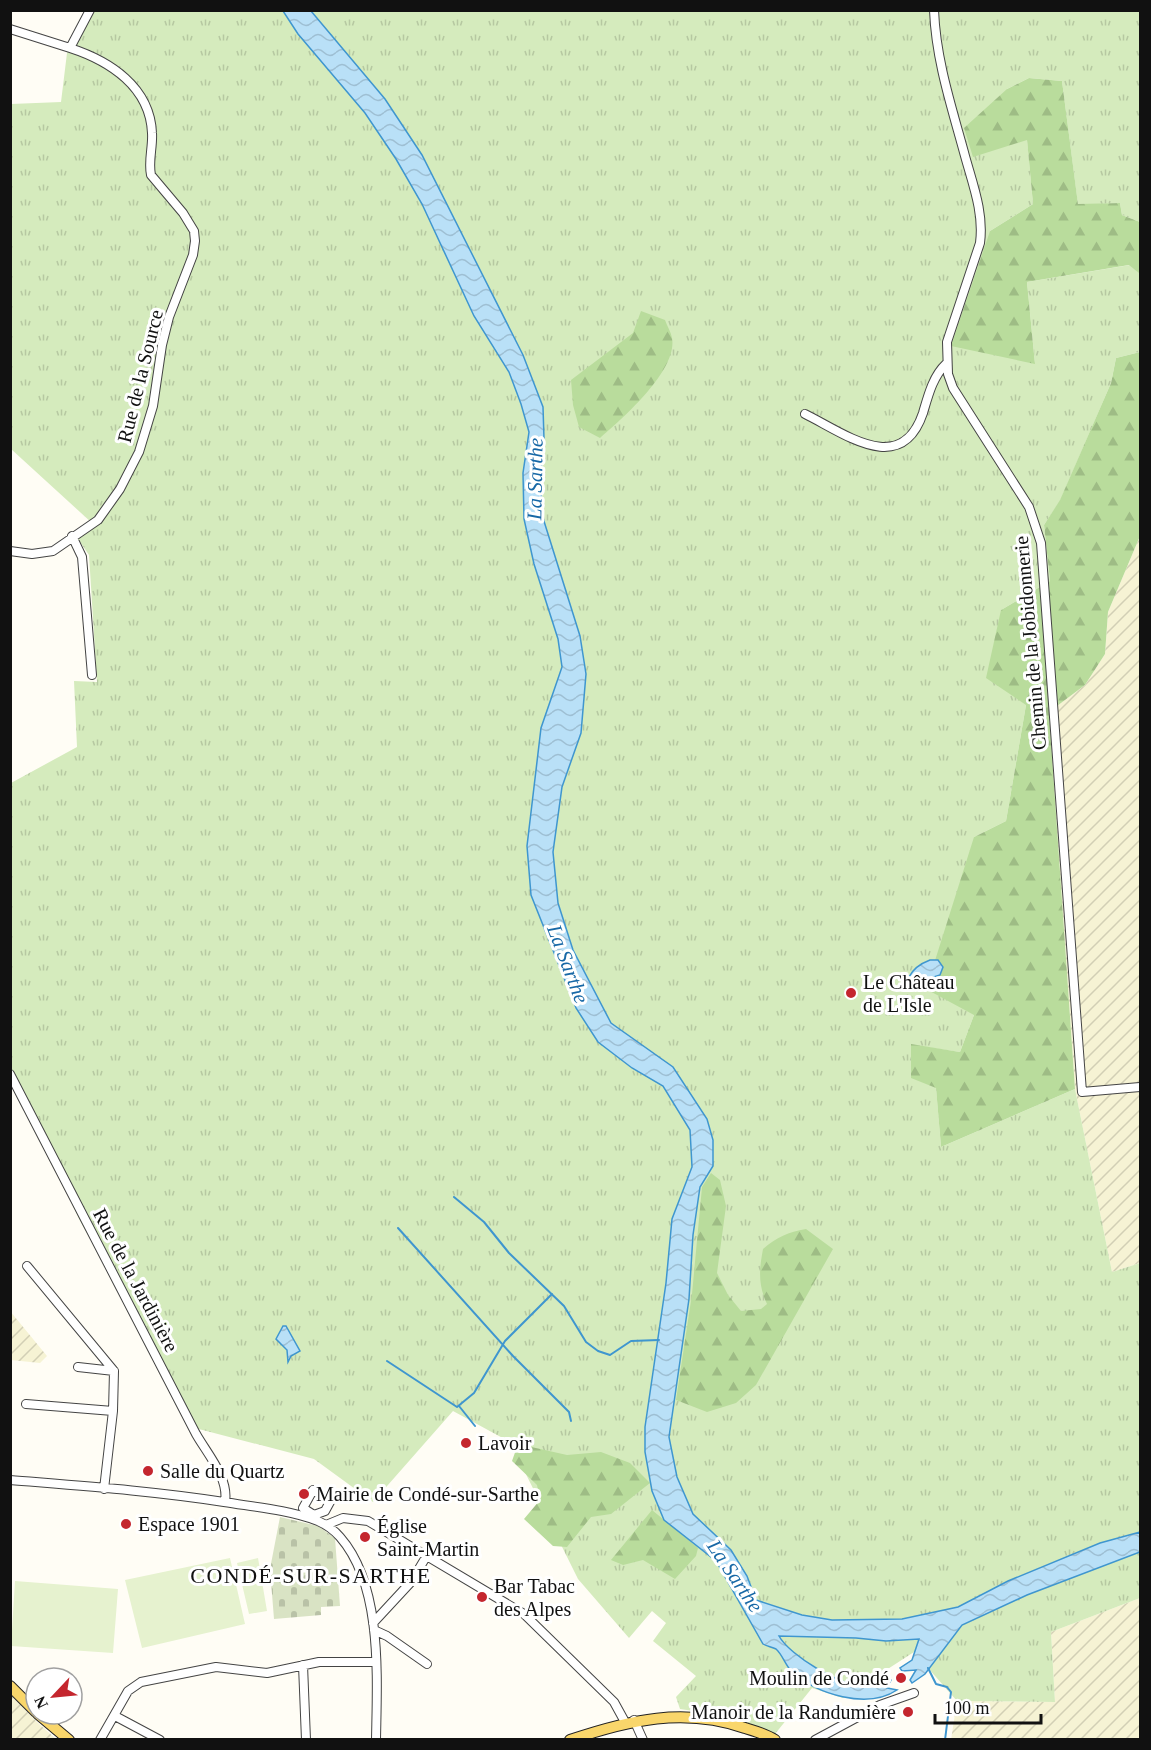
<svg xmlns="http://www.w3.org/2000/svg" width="1151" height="1750" font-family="'Times New Roman',serif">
<defs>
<pattern id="farmland-furrows" width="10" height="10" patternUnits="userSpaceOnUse" patternTransform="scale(1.5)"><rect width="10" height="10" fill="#f6f3d4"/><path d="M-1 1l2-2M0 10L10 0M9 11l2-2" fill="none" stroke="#d2cfb5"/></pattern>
<pattern id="grass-tufts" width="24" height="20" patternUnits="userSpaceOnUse" patternTransform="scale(1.5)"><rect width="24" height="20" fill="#d5ebbd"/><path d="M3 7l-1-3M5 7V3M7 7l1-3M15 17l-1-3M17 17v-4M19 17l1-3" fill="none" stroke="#b6c8a1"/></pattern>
<pattern id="forest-firs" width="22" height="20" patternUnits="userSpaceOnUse" patternTransform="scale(1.5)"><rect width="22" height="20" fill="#b9dc9c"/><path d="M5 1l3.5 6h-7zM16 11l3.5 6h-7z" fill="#9ebc85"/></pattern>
<pattern id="cemetery-stones" width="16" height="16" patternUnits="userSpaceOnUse" patternTransform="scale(1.5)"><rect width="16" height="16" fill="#d9e3c4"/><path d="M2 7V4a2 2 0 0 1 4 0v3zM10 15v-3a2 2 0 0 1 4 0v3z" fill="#b9c2a7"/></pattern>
<pattern id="water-waves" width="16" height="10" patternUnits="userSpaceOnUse" patternTransform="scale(1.5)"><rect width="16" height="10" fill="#b9e0f7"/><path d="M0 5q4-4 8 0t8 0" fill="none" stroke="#9ebfd3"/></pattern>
</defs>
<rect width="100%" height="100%" fill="#fffdf5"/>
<path fill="url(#farmland-furrows)" d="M1140 536V1263L1112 1272 1075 1089 1049 712 1085 685 1105 654 1108 612Z
M10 1311 47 1356 40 1363 11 1360Z
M1140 1598V1739L951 1740 957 1701 1055 1702 1051 1632Z
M11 1695 37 1722 56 1739H11Z"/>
<path fill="url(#grass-tufts)" d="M93 11H1140V222L1122 215 1120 203 1078 205 1062 81 1029 78 1007 89 1027 139 1033 204 990 231 1035 364 1027 282 1130 265 1140 274V352L1116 358 1111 383 1060 501 1044 525 1050 581 1001 610 1026 705 1006 821 974 837V1015L960 1052 911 1045V1077L936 1087 941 1147 1075 1089 1112 1272 1140 1263V1598L1051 1632 1055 1702 957 1701 914 1652 843 1698 812 1688 775 1734 734 1717 680 1709 676 1697 696 1676 653 1641 666 1623 652 1611 629 1638 578 1579 510 1442 453 1411 373 1502 314 1459 195 1428 79 1219 11 1072V783L77 747 74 681 97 682 89 555 78 539 92 523 11 449V104L61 102 67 53Z"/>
<path fill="url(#forest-firs)" d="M1029 78 1062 81 1078 204 1120 203 1122 215 1140 222V274L1129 265 1027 282 1035 364 951 346 990 231 1033 204 1027 140 973 157 964 128 1007 89Z
M641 311 665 320C667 326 671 332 672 338 678 370 622 419 600 438L579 427 573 405 571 380 633 333Z
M1140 352V536L1108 612 1105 654 1085 685 1049 712 1075 1089 941 1147 936 1088 911 1078V1044L960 1052 974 1015 926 989 974 837 1006 821 1026 705 986 678 1001 610 1050 581 1044 525 1060 500 1111 383 1116 358Z
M711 1173 720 1180 726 1206 717 1273 728 1295 741 1311 761 1309 767 1304C758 1285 759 1270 763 1249 777 1237 788 1232 806 1229L833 1249 756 1385 736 1403 707 1412 676 1400 692 1294 702 1187Z
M518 1444 567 1455 601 1452 630 1463 650 1483 611 1514 591 1517 567 1547 553 1546 524 1519 540 1500 537 1485 512 1461Z
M652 1510 698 1548 696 1556 675 1579 643 1560 623 1565 611 1560Z"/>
<path fill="url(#cemetery-stones)" d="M280 1517 318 1526 335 1538 340 1606 321 1607V1615L274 1619 270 1569Z"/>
<path fill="#e6f2cf" d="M230 1558 245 1624 142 1648 125 1580Z
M258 1558 267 1611 249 1614 237 1563Z
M15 1581 118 1589 113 1653 11 1646Z"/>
<path fill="url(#water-waves)" stroke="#3f96cf" stroke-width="1.5" d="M283 11H311L385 99 422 155 523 355 543 407 544 439 540 480 543 518 580 636 586 674 581 733 562 787 553 852 558 903 573 950 611 1023 673 1067 707 1119 713 1140V1166L700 1187 693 1235 689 1299 669 1437 677 1477 693 1514 731 1550 747 1576 756 1600 802 1615 832 1620 902 1619 958 1607 1008 1581 1100 1543 1140 1532V1552L1027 1595 962 1625 925 1674 912 1683 910 1680 916 1670 902 1671 900 1668 912 1660 919 1639 886 1641 856 1638 779 1636C789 1655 844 1689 867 1686 874 1685 882 1679 888 1676L891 1680 887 1688 897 1690C867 1710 817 1694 792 1672 786 1666 782 1654 776 1649 772 1647 766 1646 763 1644L716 1561 664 1520 652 1491 645 1452V1427L666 1283 672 1219 692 1167 690 1130 663 1086 632 1068 598 1042 576 1008 531 895 527 846 541 728 562 667 558 639 534 564 524 519 523 473 529 432 521 404 509 372 474 316 422 204 396 159 365 113 298 34Z
M930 960H938L943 967 940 975 912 984 909 977C913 969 922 963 930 960Z
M283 1326H286L300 1351 291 1356 288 1362 287 1350 276 1339Z"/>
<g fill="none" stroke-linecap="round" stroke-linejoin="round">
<path stroke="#3f96cf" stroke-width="2" d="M454 1197 484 1222 509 1253 564 1306 586 1342 598 1351 610 1355 631 1341 659 1340
M398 1228 513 1356 569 1412 571 1421
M387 1361 457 1407 474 1393 505 1341 552 1294
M459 1406 475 1426
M928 1668 936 1684 947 1687 951 1692 945 1740"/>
<defs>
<path id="minor" d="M934 10C936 61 952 108 965 156 973 185 984 213 980 243L947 342 948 374 953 388 1029 507 1041 543 1082 1092 1140 1087
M10 29 70 48 90 10
M805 414C844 433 901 478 923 413 928 396 933 376 946 364
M72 536 82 557 92 675
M10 551 32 554 53 551 98 520 120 489 139 452 153 406 162 345 169 317 193 255 195 241 194 231 183 213 151 175C148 161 153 147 152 133 150 87 110 61 70 48
M10 1074 196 1434C208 1455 229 1478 225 1502
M27 1266 114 1371 113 1411 104 1489
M78 1367 114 1371
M26 1404 113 1411
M10 1480C82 1486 153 1491 224 1502 255 1507 289 1510 318 1521 327 1525 334 1530 340 1537 383 1586 377 1678 376 1740
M313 1490 331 1500 325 1511 314 1515 303 1508Z
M326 1525 343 1518 368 1521 524 1614 614 1702 625 1722
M373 1623 411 1582 426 1557
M374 1630 387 1636 427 1664
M303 1665 306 1740
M115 1716 160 1740
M634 1720 643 1740
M100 1740 128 1691 141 1682 216 1667 267 1673 319 1662H375
M815 1740 880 1705 914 1693"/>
<path id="major" d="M10 1686 36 1712
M38 1714 69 1740
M570 1740C629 1720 684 1707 745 1728 755 1731 766 1734 775 1740"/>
</defs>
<use href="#minor" stroke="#444" stroke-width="10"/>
<use href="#major" stroke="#222" stroke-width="12"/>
<use href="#minor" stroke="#fff" stroke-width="8"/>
<use href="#major" stroke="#f9d66b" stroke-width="10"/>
</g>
<g fill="#c4262e" stroke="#fff" stroke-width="2">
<circle cx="851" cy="993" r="6"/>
<circle cx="466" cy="1443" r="6"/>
<circle cx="148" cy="1471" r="6"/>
<circle cx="304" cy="1494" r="6"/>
<circle cx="126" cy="1524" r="6"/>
<circle cx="365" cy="1537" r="6"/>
<circle cx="482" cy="1597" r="6"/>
<circle cx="901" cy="1678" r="6"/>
<circle cx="908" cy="1712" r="6"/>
</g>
<g text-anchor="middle" stroke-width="6" stroke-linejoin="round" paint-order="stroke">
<g font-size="20" fill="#111" stroke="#fff">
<text transform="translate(140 376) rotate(-76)" y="7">Rue de la Source</text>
<text transform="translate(1030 643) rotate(-95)" y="7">Chemin de la Jobidonnerie</text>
<text transform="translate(136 1280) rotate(62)" y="7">Rue de la Jardinière</text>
</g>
<g font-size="20" fill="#111" stroke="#fff" text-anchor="start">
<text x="863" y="989">Le Château<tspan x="863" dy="23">de L'Isle</tspan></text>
<text x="478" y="1450">Lavoir</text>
<text x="160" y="1478">Salle du Quartz</text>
<text x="316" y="1501">Mairie de Condé-sur-Sarthe</text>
<text x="138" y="1531">Espace 1901</text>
<text x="377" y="1533">Église<tspan x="377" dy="23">Saint-Martin</tspan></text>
<text x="494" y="1593">Bar Tabac<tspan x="494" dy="23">des Alpes</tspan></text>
<text x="889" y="1685" text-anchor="end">Moulin de Condé</text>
<text x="896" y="1719" text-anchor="end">Manoir de la Randumière</text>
</g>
<g font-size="21" font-style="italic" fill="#1768a6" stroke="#fff">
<text transform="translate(535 479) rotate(-89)" y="7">La Sarthe</text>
<text transform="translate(568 964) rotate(69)" y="7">La Sarthe</text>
<text transform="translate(735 1576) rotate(56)" y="7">La Sarthe</text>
</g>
<g font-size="22" letter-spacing="1.5" fill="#111" stroke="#fff">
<text x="311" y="1583">CONDÉ-SUR-SARTHE</text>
</g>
</g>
<rect width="1151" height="1750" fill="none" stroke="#111111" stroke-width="24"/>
<g transform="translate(54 1696) rotate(244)"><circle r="28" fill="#ffffff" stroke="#a0a0a0" stroke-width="1.5"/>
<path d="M0-4.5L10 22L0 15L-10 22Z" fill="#c4262e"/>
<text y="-9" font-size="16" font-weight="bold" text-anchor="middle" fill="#111111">N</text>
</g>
<path d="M935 1714v9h106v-9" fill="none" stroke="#111111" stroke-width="3"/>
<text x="944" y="1714" font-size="18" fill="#111111" stroke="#ffffff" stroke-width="4.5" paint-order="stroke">100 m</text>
</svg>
